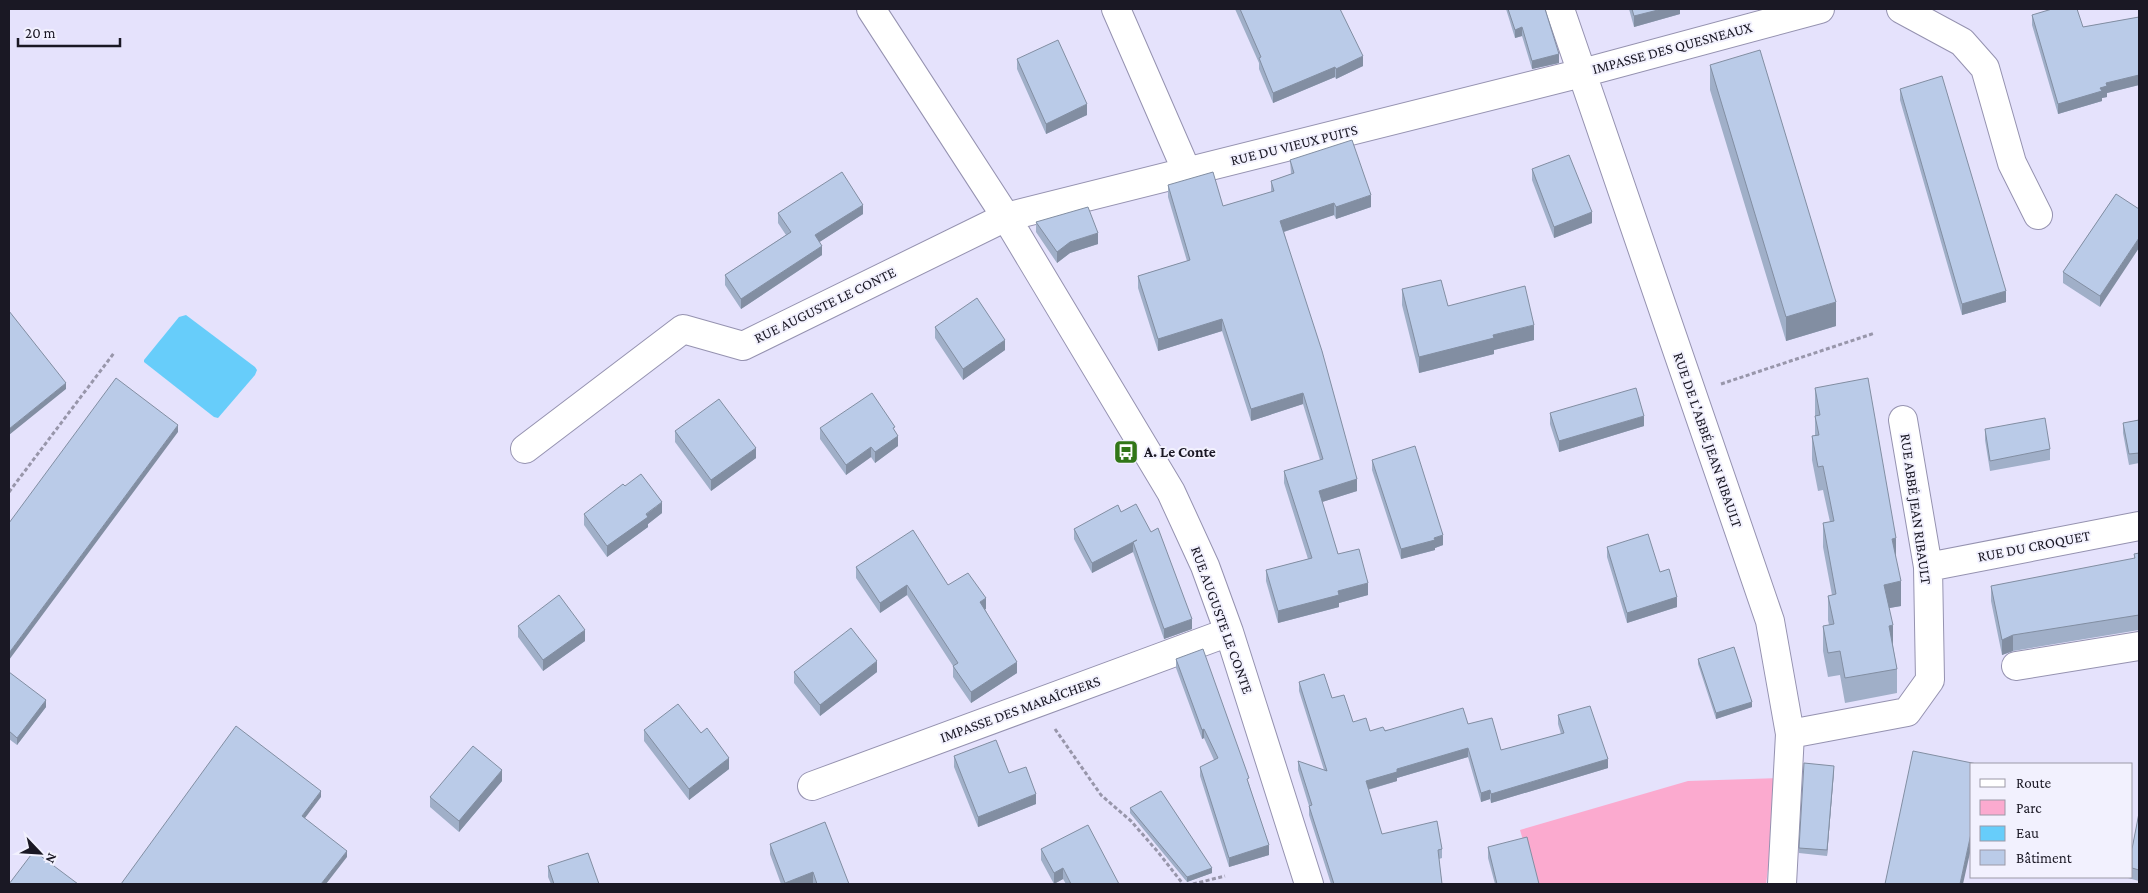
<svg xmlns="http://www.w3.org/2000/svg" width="2148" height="893" font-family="'Crimson Pro',serif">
<rect width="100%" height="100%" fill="#e5e2fc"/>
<path fill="#fbaacf" d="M1780 778 1766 884H1536L1520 830 1688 781Z"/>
<path fill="#67cdfa" d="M186 315 255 367 257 370 255 375 218 418 214 417 144 362V360L179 317Z"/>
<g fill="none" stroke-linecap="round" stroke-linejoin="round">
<defs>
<path id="minor" d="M871 9 1006 217 1171 492 1205 566 1229 632 1309 884
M1116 9 1187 172
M1560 9 1770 621 1790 734 1782 884
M1901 9 1962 42 1985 68 2012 163 2038 215
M525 449 683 329 743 346 1006 217 1582 73 1820 9
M1928 567 2139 526
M2016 666 2139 646
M1790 734 1907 712 1930 680 1928 567 1903 420
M812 786 1229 632"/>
</defs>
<use href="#minor" stroke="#9592b0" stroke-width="30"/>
<path stroke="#9896aa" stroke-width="3" stroke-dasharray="4 2.5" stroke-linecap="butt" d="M1721 384 1875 333
M9 492 114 353
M1055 729 1101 795 1131 821 1158 852 1183 884
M1193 884 1225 876"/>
<use href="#minor" stroke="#fff" stroke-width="28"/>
</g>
<path fill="#a0afc8" d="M1235 9H1340L1363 66 1336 79 1335 77 1273 103 1259 69V63Z
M1506 9H1545L1559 63 1532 69 1522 36 1515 38Z
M1629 9H1680V14L1634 27Z
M2032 15 2083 27 2139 17V85L2107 93V97L2102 98V101L2058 114 2032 25Z
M1017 59 1087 115 1046 134 1017 69Z
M1710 65 1836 326 1786 341 1710 90Z
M1900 89 2006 302 1962 315 1900 100Z
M1290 160 1371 207 1336 219 1334 215 1284 232 1357 491 1322 502 1338 554 1368 595 1339 603V607L1278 623 1266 581V570L1308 559 1284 483V471L1320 460 1303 404 1251 421 1222 331 1158 351 1138 288V276L1187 261 1168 197V185L1223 206 1271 192V181L1291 174Z
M1532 169 1592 223 1554 238 1532 180Z
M2116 194 2100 307 2063 283V272Z
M778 213 863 214 819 242 822 255 741 309 725 285V275L786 235 778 223Z
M1036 222 1098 244 1070 253 1057 263 1036 232Z
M1402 289 1448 306 1534 340 1494 350V354L1419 373 1402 305Z
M935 327 1005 350 963 380 935 338Z
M1815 388 1896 560 1901 606 1889 608 1893 646 1897 669V693L1845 703 1840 675 1828 677 1823 651V626L1829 625 1828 620V596L1832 595 1823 547V523L1830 522 1823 490 1818 491 1812 460V436L1815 435Z
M1550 413 1644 426 1559 452 1550 424Z
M2139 420V463L2129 465 2123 433V423Z
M820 428 895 431 898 446 875 463 871 457 846 475 820 439Z
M1985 429 2050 449V460L1990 471 1985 440Z
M675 431 756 458 711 491 675 442Z
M1372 460 1443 545 1435 548V550L1401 559 1372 470Z
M625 486 662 513 648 524V527L607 557 584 525V514Z
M1121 512 1192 629 1164 639 1133 552 1092 573 1074 539V529Z
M1607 547 1660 572 1677 607 1627 623 1607 557Z
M2139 553V630L2013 651 2002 655 1991 601V586L2134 559V554Z
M856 567 948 585 986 609H985L1017 673 971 703 953 677V666L907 595 880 613 856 578Z
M518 626 585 641 543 671 518 637Z
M1176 659 1249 784 1269 855 1229 867 1200 776V767L1214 760 1204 738 1202 739 1176 668Z
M1698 659 1752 707 1716 719 1698 664Z
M9 672 46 707 17 745 9 739Z
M794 672H877L820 716 794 683Z
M1299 682 1332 698 1353 722 1370 731 1468 724 1501 750 1561 734 1558 724V715L1608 768 1491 803 1490 799 1481 802 1468 757 1397 778V781L1368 790 1382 834 1442 849V858L1439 859 1442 884H1331L1309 815V806L1298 770V761L1324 770 1299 691Z
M644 730 701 733 729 769 689 800 644 741Z
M954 756 1009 773 1036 804 978 827 954 767Z
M1834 771 1827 856 1799 853V848Z
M502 781 459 832 430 807V797Z
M1130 808 1212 873 1187 882 1130 813Z
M2139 813V881L2128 878V877H2132V849Z
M770 844 849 884H813V883L809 884H781L770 854Z
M1488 847 1539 884H1495L1488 858Z
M1041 849 1119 884H1066L1063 879 1054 884 1041 860Z
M548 866 599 884H551L548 877Z"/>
<path fill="#828ea2" d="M1662 9H1680V14L1634 27V16Z
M1522 27V36L1515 38V30Z
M1559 54V63L1532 69V61Z
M1363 56V66L1336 79V69Z
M1335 67V77L1273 103V93Z
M2139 75V85L2107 93V97L2102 98V101L2058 114V104L2100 88 2106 83Z
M1087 104V115L1046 134V124Z
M1371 195V207L1336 219V207Z
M1334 203V215L1280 233V221Z
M863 205V214L815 245V235Z
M1592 212V223L1554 238V227Z
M1098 233V244L1070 253 1057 263V252L1070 242Z
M2139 238V248L2100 307V296Z
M822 246V255L741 309V299Z
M2006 291V302L1962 315V304Z
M1836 302V326L1786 341V317Z
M1222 319V331L1158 351V339Z
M1534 325V340L1494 350V354L1419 373V357L1493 335Z
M1005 340V350L963 380V369Z
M66 383V389L9 435V429Z
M1303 393V404L1251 421V409Z
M1644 416V426L1559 452V441Z
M178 425V432L9 660V653Z
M898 436V446L875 463V452Z
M871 447V457L846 475V465Z
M756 448V458L711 491V480Z
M1357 479V491L1319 503V491Z
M662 502V513L648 524V527L607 557V546Z
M1443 535V545L1435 548V550L1401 559V549Z
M1896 538V563L1892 539Z
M1137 540 1133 542V552L1092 573V563Z
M1901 581V606L1884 609V585Z
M1368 583V595L1339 603V607L1278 623V611L1338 591Z
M907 585V595L880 613V603Z
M1677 597V607L1627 623V613Z
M986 598V609L980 612V602Z
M1192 619V629L1164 639V629Z
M1893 625V650L1889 626Z
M585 630V641L543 671V660Z
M2013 635V651L2002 655V640Z
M877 661V672L820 716V705Z
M1017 662V673L971 703V692Z
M46 700V707L17 745V738Z
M1752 702V707L1716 719V713Z
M1204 729V738L1202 739V730Z
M1468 748V757L1397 778V781L1366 790V781L1397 769Z
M729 758V769L689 800V789Z
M1608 759V768L1491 803V794Z
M1834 766V771L1827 856V850Z
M502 770V781L459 832V821Z
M1490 790V799L1481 802V793Z
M321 791V797L302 822V816Z
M1036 794V804L978 827V817Z
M1972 829V844L1963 884H1960Z
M1269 845V855L1229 867V858Z
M347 851V857L326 884H321Z
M1063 868V879L1054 884V873Z
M1212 868V873L1187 882V877Z
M813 872V883L809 884H785V883Z"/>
<path fill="#bacbe8" stroke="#828ea2" d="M1240 9H1340L1363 56 1336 69 1335 67 1273 93 1259 58 1261 57Z
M1508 9H1545L1559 54 1532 61 1522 27 1515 30Z
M1632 9H1662L1634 16Z
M2052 9H2077L2083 27 2139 17V75L2106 83 2107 86 2100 88 2102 91 2058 104 2032 15Z
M1058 40 1087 104 1046 124 1017 59Z
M1760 50 1836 302 1786 317 1710 65Z
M1942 76 2006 291 1962 304 1900 89Z
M1352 140 1371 195 1336 207 1334 203 1280 221 1322 351 1357 479 1319 491 1338 554 1359 549 1368 583 1338 591 1339 595 1278 611 1266 570 1312 558 1284 471 1323 459 1303 393 1251 409 1222 319 1158 339 1138 276 1190 260 1168 185 1213 172 1223 206 1274 191 1271 181 1294 173 1290 160Z
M1569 155 1592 212 1554 227 1532 169Z
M842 172 863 205 815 235 822 246 741 299 725 275 791 232 778 213Z
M2116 194 2139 209V238L2100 296 2063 272Z
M1088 207 1098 233 1070 242 1057 252 1036 222Z
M1441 280 1448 306 1525 286 1534 325 1493 335 1494 338 1419 357 1402 289Z
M977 298 1005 340 963 369 935 327Z
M9 311 66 383 9 429Z
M116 378 178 425 9 653V523Z
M1868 378 1896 538 1892 539 1901 581 1884 585 1893 625 1889 626 1897 669 1845 678 1840 651 1828 653 1823 626 1834 624 1828 596 1836 594 1823 523 1834 521 1823 466 1818 467 1812 436 1819 435 1815 416 1820 415 1815 388Z
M1636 388 1644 416 1559 441 1550 413Z
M872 393 895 427 893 428 898 436 875 452 871 447 846 465 820 428Z
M719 399 756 448 711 480 675 431Z
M2045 418 2050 449 1990 461 1985 429Z
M2139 420V453L2129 454 2123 423Z
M1415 446 1443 535 1434 538 1435 540 1401 549 1372 460Z
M641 474 662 502 646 514 648 517 607 546 584 514 623 484 625 486Z
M1136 504 1151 532 1158 528 1192 619 1164 629 1133 542 1137 540 1092 563 1074 529 1118 505 1121 512Z
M913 530 948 585 968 573 986 598 980 602 1017 662 971 692 953 666 958 663 907 585 880 603 856 567Z
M1648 534 1660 572 1669 569 1677 597 1627 613 1607 547Z
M2139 553V615L2013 635 2002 640 1991 586 2135 558 2134 554Z
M559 595 585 630 543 660 518 626Z
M851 628 877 661 820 705 794 672Z
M1734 647 1752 702 1716 713 1698 659Z
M1203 649 1249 778 1247 779 1269 845 1229 858 1200 767 1218 758 1204 729 1202 730 1176 659Z
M9 672 46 700 17 738 9 731Z
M1324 674 1332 698 1344 695 1353 722 1366 718 1370 731 1383 727 1385 731 1463 708 1468 724 1492 718 1501 750 1564 733 1558 715 1590 706 1608 759 1491 794 1490 790 1481 793 1468 748 1397 769V772L1366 781 1382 834 1437 821 1442 849 1438 850 1442 884H1334L1309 806 1312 805 1298 761 1327 771 1299 682Z
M678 704 701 733 707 728 729 758 689 789 644 730Z
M236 726 321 791 302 816 347 851 321 884H121Z
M996 740 1009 773 1026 767 1036 794 978 817 954 756Z
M473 746 502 770 459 821 430 797Z
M1913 751 1977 764H1972V829L1960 884H1885Z
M1804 763 1834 766 1827 850 1799 848Z
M1161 791 1212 868 1187 877 1130 808Z
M2139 813V870L2132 868V849Z
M825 822 849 884H817L813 872 785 883 770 844Z
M1088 825 1119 884H1071L1063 868 1054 873 1041 849Z
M1527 837 1539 884H1497L1488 847Z
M34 851 78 884H9Z
M588 853 599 884H554L548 866Z"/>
<defs>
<symbol id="bus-square" viewBox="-11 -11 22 22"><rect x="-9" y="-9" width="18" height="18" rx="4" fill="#317618" stroke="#f2f1fe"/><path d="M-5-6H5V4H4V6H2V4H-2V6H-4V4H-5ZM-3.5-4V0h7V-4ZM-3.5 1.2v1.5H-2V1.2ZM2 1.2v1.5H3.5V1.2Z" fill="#fff"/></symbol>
</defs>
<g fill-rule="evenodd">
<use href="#bus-square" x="1112" y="438" width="28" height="28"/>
</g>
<g text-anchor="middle" stroke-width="4" stroke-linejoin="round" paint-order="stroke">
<g font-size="15" fill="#1a1824" stroke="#f2f1fe">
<text transform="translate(1672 48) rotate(-15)" y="5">IMPASSE DES QUESNEAUX</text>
<text transform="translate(1294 145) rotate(-14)" y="5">RUE DU VIEUX PUITS</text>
<text transform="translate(825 305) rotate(-26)" y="5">RUE AUGUSTE LE CONTE</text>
<text transform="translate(1708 440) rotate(71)" y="5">RUE DE L'ABBÉ JEAN RIBAULT</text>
<text transform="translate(1916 509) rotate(82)" y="5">RUE ABBÉ JEAN RIBAULT</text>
<text transform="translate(2034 546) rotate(-11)" y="5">RUE DU CROQUET</text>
<text transform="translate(1222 620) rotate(70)" y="5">RUE AUGUSTE LE CONTE</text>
<text transform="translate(1020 709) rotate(-20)" y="5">IMPASSE DES MARAÎCHERS</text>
</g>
<g font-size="15" font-weight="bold" fill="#1a1824" stroke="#f2f1fe" text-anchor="start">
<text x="1144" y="457">A. Le Conte</text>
</g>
</g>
<rect width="2148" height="893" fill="none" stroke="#1a1824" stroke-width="20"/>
<rect x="1970" y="763" width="162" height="115" fill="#f2f1fe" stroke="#9c9aa7"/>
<rect x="1980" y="779" width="25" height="8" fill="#ffffff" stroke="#9c9aa7"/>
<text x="2016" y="788" font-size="15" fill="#1a1824">Route</text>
<rect x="1980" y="800" width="25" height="15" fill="#fbaacf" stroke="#9c9aa7"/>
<text x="2016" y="813" font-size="15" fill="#1a1824">Parc</text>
<rect x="1980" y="826" width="25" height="15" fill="#67cdfa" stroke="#9c9aa7"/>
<text x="2016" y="838" font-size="15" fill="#1a1824">Eau</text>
<rect x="1980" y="850" width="25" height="15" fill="#bacbe8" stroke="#9c9aa7"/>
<text x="2016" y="863" font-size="15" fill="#1a1824">Bâtiment</text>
<g transform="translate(40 853) rotate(115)" stroke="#f2f1fe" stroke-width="4" paint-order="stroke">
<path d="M0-4L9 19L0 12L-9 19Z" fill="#1a1824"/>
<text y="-8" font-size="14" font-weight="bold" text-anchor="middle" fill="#1a1824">N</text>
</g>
<path d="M18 38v8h102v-8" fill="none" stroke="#1a1824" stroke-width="2.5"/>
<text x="25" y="38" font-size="15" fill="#1a1824" stroke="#f2f1fe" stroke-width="4" paint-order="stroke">20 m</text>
</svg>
